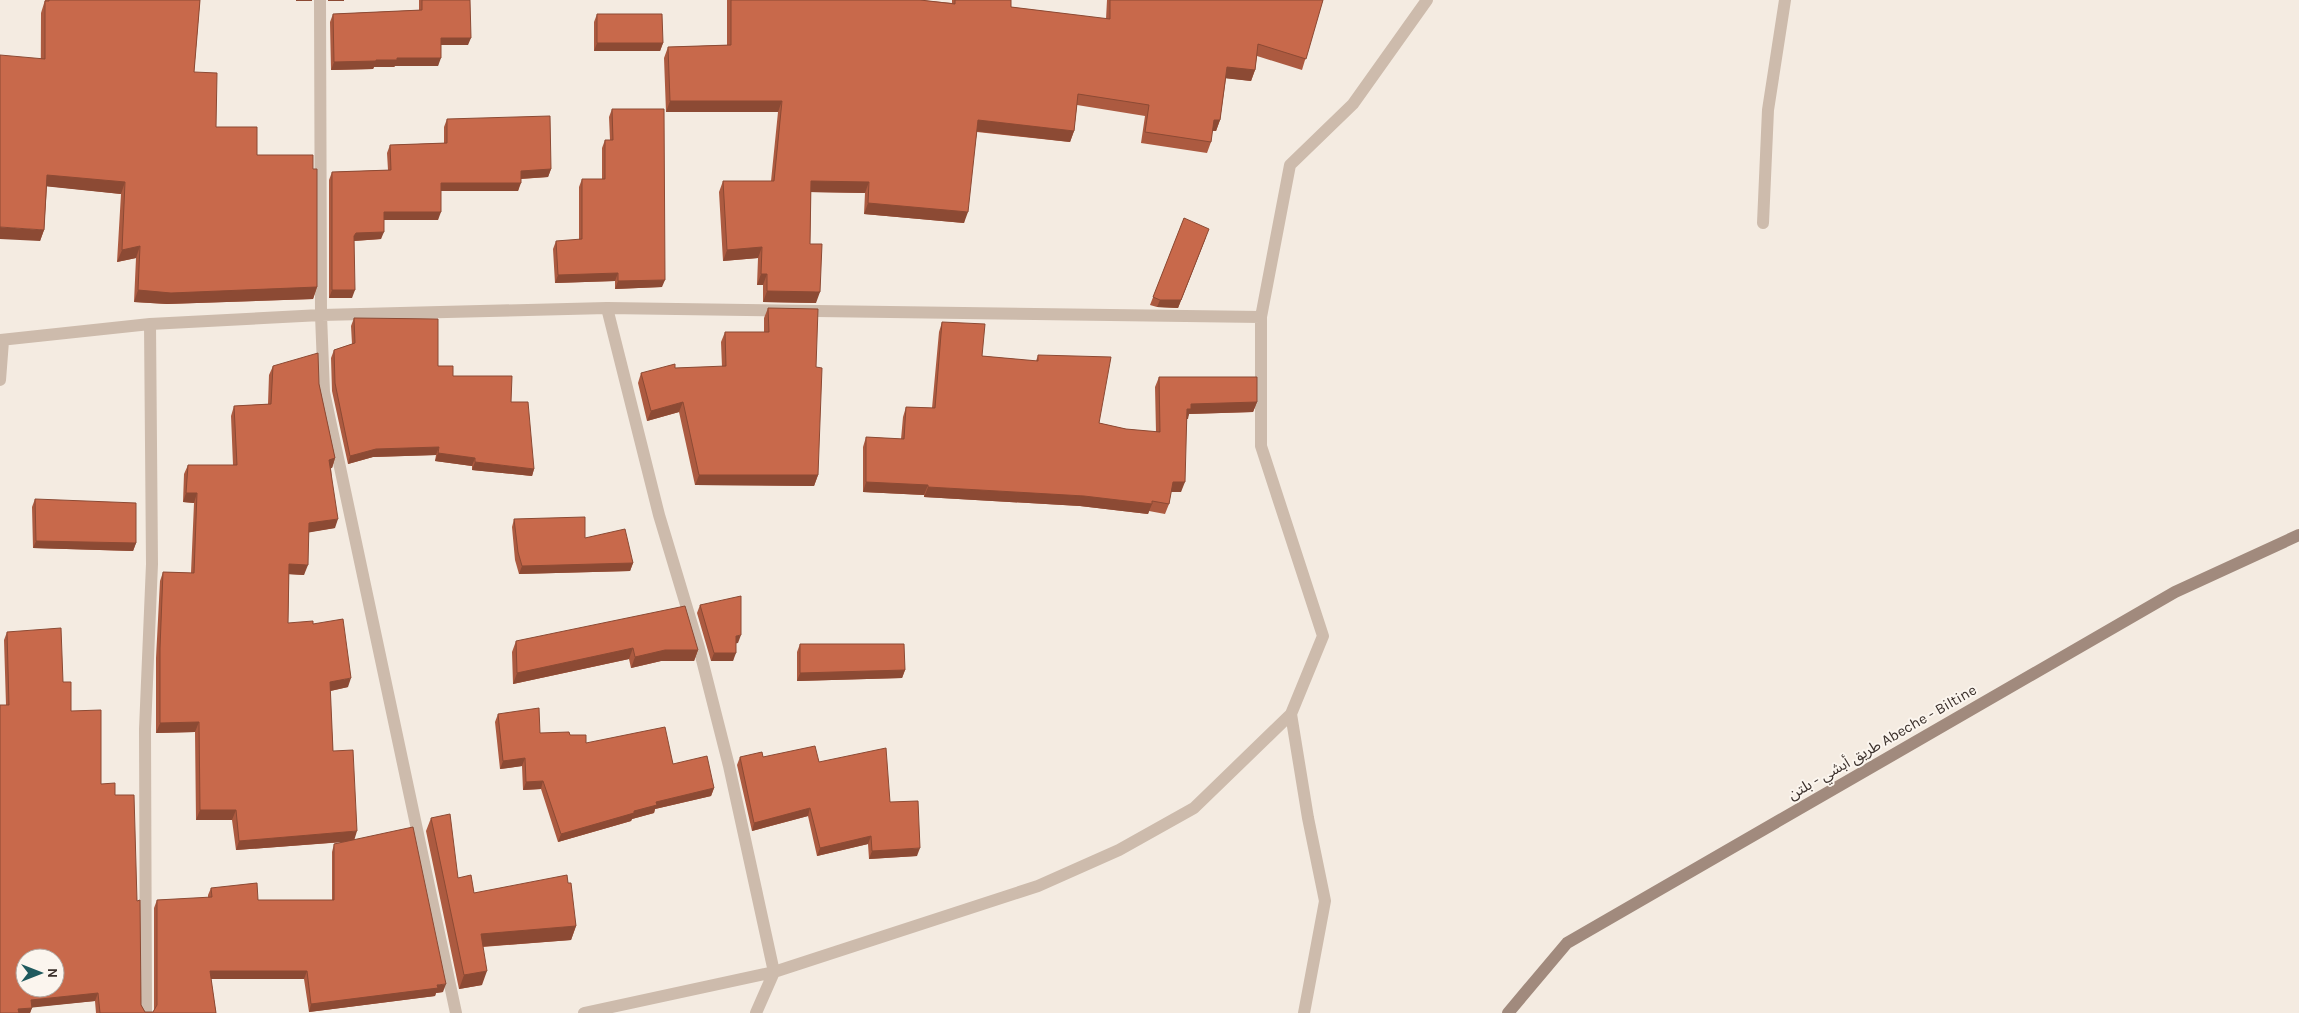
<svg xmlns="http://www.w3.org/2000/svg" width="2299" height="1013" font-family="Karla,'Noto Sans Arabic',sans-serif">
<rect width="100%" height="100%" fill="#f4ebe1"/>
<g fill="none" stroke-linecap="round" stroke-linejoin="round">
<path stroke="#cdbbac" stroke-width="12" d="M320 0 321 315 324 392 456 1013
M1763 223 1768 110 1785 0
M607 308 659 515 699 648 729 766 774 972 756 1013
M0 340 150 324 321 315 607 308 1261 317
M0 380 3 341
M1291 714 1308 818 1325 901 1304 1013
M146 1013 145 729 152 564 150 324
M584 1013 774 972 1038 886 1119 850 1194 808 1291 714 1323 636 1261 446V317L1290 165 1353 104 1427 0"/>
<path stroke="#a18a7d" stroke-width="12" d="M1508 1013 1567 943 2175 592 2299 535"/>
</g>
<path fill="#ac5a40" d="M45 0H200L194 72 216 127 257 155 313 169 317 287 313 299 167 304 134 302 136 258 117 262 121 194 47 186 44 230 40 241 41 13Z
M419 0H470L468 45H441L438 66H395L394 67H374L373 69 331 70 330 22 333 14 419 10Z
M727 0H920L952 3V0H1011V7L1106 19 1107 0H1323L1302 70 1257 56 1255 70 1251 81 1226 78 1220 120 1216 131H1212L1211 142 1207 153 1141 143 1145 116 1077 105 1074 131 1070 142 977 132 964 223 864 214 865 193 811 192 810 244 816 303 763 302V285H757L758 258 723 261 719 192 723 181H771L778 112H666L664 58 668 47 727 45Z
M597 14 663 43 660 51H594V22Z
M612 109 662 287 615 289V281L555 283 553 249 556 241 579 240V187L582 179H602V148L605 140H610L609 117Z
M447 119 551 169 548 177 521 179 518 191H441L438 220H384L381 239 354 241 352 298H329V180L332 172 388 170 387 153 390 145 444 143V127Z
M1184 218 1206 237 1178 308 1157 307 1150 305Z
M768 308 816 367 818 475 814 486 695 485 679 412 647 421 638 383 641 373 675 368 722 367 721 342 725 332H764V318Z
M354 318 453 376 511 402 534 469 532 476 472 470V466L435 461 436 455 373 457 348 464 332 391 331 358 334 350 352 344 351 326Z
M942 322 982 356 1036 361 1038 355 1099 423 1126 429 1156 432 1155 387 1159 377 1257 402 1253 412 1189 414 1187 419 1181 492H1171L1169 504 1165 514 1149 511 1148 514 1080 506 924 497V495L863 492V447L866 437 901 439 903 417 906 407 932 408 939 332Z
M273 366 319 384 335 458 332 468H331L335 528 309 532 304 575 289 574 288 623 313 624 348 687 330 691 333 751 354 839 443 992 436 993 435 996 309 1012 304 979H211L216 1013H96L95 1001 32 1007 30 1013H0L6 705 4 640 7 632 63 682 71 711 101 784 115 795 137 901 141 1005 145 1012H153L154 1010V908L157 900 208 898V895L211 888 258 900H332V852L334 844 344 842 236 850 232 820H196L195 732 156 733V658L160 581 163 572 191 573 194 503 183 502 184 474 188 465H233L231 416 234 406 268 404 269 375Z
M35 499 136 543 133 551 33 548 32 507Z
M514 519 585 538 633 563 630 571 519 574 515 560 512 527Z
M700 605 738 643H736L733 661H711L697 613Z
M516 641 698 650 694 661H661L631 668 629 659 513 684 512 652Z
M800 644 905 670 902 678 797 681V652Z
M498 714 540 733 570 735 586 743 673 764 714 788 711 796 655 809 654 813 632 819 631 821 558 842 541 789 523 790 522 766 500 769 495 722Z
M740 757H763L819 762 890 802 917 856 869 859 868 844 817 856 808 816 752 831 737 765Z
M431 818 458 878 474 893 568 883 576 926 571 940 483 947 482 985 459 989 426 831Z"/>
<path fill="#8c4a34" d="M296 0H312V1H296Z
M328 0H344V1H328Z
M441 38H471L468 45H438Z
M597 43H663L660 51H594Z
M397 58H441L438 66H395L394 67H374L373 69 331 70 334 62Z
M1227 67 1255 70 1251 81 1223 78Z
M670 101H782L778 112H666Z
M978 120 1074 131 1070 142 974 131Z
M1214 120H1220L1216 131H1210Z
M551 169 548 177 518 179 521 171Z
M47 175 125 182 121 194 43 186Z
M811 181 869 182 865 193 807 192Z
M441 183H521L518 191H438Z
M868 203 968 212 964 223 864 214Z
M384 212H441L438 220H381Z
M0 227 44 230 40 241 0 239Z
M384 232 381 239 353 241 354 236 356 233Z
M1206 237 1178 308 1157 307 1160 300Z
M140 246 136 258 117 262 122 250Z
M762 247 758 258 723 261 727 250Z
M618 273 615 281 555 283 558 275Z
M761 274H767L763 285H757Z
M665 280 662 287 615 289 618 281Z
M317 287 313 299 167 304 134 302 138 290Z
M332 290H355L352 298H329Z
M767 291 820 292 816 303 763 302Z
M683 402 679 412 647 421 651 411Z
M1257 402 1253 412 1189 414 1188 419H1184L1187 409 1191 404Z
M439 447 436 455 373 457 348 464 350 456 376 449Z
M438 453 475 458 472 466 435 461Z
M335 458 332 468 326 469 329 460Z
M475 462 534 469 532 476 472 470Z
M699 475H818L814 486 695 485Z
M866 482 928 485 924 495 863 492Z
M1173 482H1185L1181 492H1169Z
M928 487 1084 496 1152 504 1148 514 1080 506 924 497Z
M186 493H197L194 503 183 502Z
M338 519 335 528 306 533 309 523Z
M36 541 136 543 133 551 33 548Z
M633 563 630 571 519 574 522 566Z
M289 564 308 565 304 575 286 574Z
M741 635 738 643 733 644 736 636Z
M633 648 629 659 513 684 517 673Z
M665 650H698L694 661H661L631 668 635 657Z
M714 653H736L733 661H711Z
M905 670 902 678 797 681 800 673Z
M351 678 348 687 326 692 330 682Z
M199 722 195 732 156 733 160 723Z
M525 758 522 766 500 769 503 761Z
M543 781 541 789 523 790 526 782Z
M714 788 711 796 655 809 654 813 632 819 631 821 558 842 561 834 634 811 656 802Z
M810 808 808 816 752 831 754 823Z
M200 810H236L232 820H196Z
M357 831 354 841 236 850 239 841Z
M871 836 868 844 817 856 820 848Z
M920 848 917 856 869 859 872 851Z
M576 926 571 940 476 947 481 934Z
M210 971H307L304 979H207Z
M487 971 482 985 459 989 464 975Z
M446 984 443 992 436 993 435 996 309 1012 311 1004Z
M98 993 95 1001 28 1008 31 1000Z
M32 1008 30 1013H17L18 1009Z"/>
<path fill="#c8694b" stroke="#8c4a34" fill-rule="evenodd" d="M49 0H200L194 72 217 73 216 127H257V155H313V169H317V287L171 293 138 290 140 246 122 250 125 182 47 175 44 230 0 227V55L45 59V1H49Z
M422 0H470L471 38H441V58H397V60H376V61L334 62 333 14 422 10Z
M731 0H920L955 4V0H1011V7L1110 19V0H1323L1306 59 1258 44 1255 70 1227 67 1220 120H1214L1211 142 1145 132 1149 105 1078 94 1074 131 978 120 968 212 868 203 869 182 811 181 810 244H822L820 292 767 291V274H761L762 247 727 250 723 181H774L782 101H670L668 47 731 45Z
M597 14H662L663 43H597Z
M612 109H664L665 280 618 281V273L558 275 556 241 582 239V179H605V140H613Z
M550 116 551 169 521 171V183H441V212H384V232L356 233 354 236 355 290H332V172L391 170 390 145 447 143V119Z
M1184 218 1209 229 1181 300H1160L1153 297Z
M768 308 818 309 816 367 822 368 818 475H699L683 402 651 411 641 373 675 364V368L726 366 725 332H769Z
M354 318 438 319V366H453V376H512L511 402H528L534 469 475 462V458L438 453 439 447 376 449 350 456 335 383 334 350 355 343Z
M942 322 985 324 982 356 1038 361V355L1111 357 1099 423 1126 429 1160 432 1159 377H1257V402L1191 404V409H1187L1185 482H1173L1169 504 1152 501V504L1084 496 928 487V485L866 482V437L904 439 906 407 935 408Z
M318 353 319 384 335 458 329 460 338 519 309 523 308 565 289 564 288 623 313 621V624L343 619 351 678 330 682 333 751 353 750 357 831 239 841 236 810H200L199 722 160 723V648L163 572 194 573 197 493H186L188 465H237L234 406 271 404 273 366Z
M35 499 136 503V543L36 541Z
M585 517V538L625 529 633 563 522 566 518 552 514 519Z
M741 596V635L736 636V653H714L700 605Z
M685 606 698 650H665L635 657 633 648 517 673 516 641Z
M61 628 63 682H71V711L101 710V784L115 783V795H134L137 901 140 900 141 1005 145 1012H153L157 1005V900L212 897 211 888 257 883 258 900H334V844L413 827 446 984 437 985 438 988 311 1004 307 971H210L216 1013H100L98 993 31 1000 32 1008 18 1009 19 1013H0V705H9L7 632ZM25 958H55V988H25Z
M800 644H904L905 670 800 673Z
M539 708 540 733 569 732 570 735H586V743L665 727 673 764 707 756 714 788 656 802 657 805 634 811V813L561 834 543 781 526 782 525 758 503 761 498 714Z
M815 746 819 762 886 748 890 802 918 801 920 848 872 851 871 836 820 848 810 808 754 823 740 757 762 752 763 757Z
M450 814 458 878 471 875 474 893 567 875 568 883H571L576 926 481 934 487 971 464 975 431 818Z"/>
<g text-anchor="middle" stroke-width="4" stroke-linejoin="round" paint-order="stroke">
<g font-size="15" fill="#3b302b" stroke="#fbf5ee">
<text transform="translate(1882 742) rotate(-30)" y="5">طريق أبشي - بلتن Abeche - Biltine</text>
</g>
</g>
<g transform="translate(40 973) rotate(90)"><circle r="24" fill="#fbf5ee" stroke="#aea6a0"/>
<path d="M0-4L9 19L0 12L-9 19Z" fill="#1f5a5e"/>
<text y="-8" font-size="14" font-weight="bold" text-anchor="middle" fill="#3b302b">N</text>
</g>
</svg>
